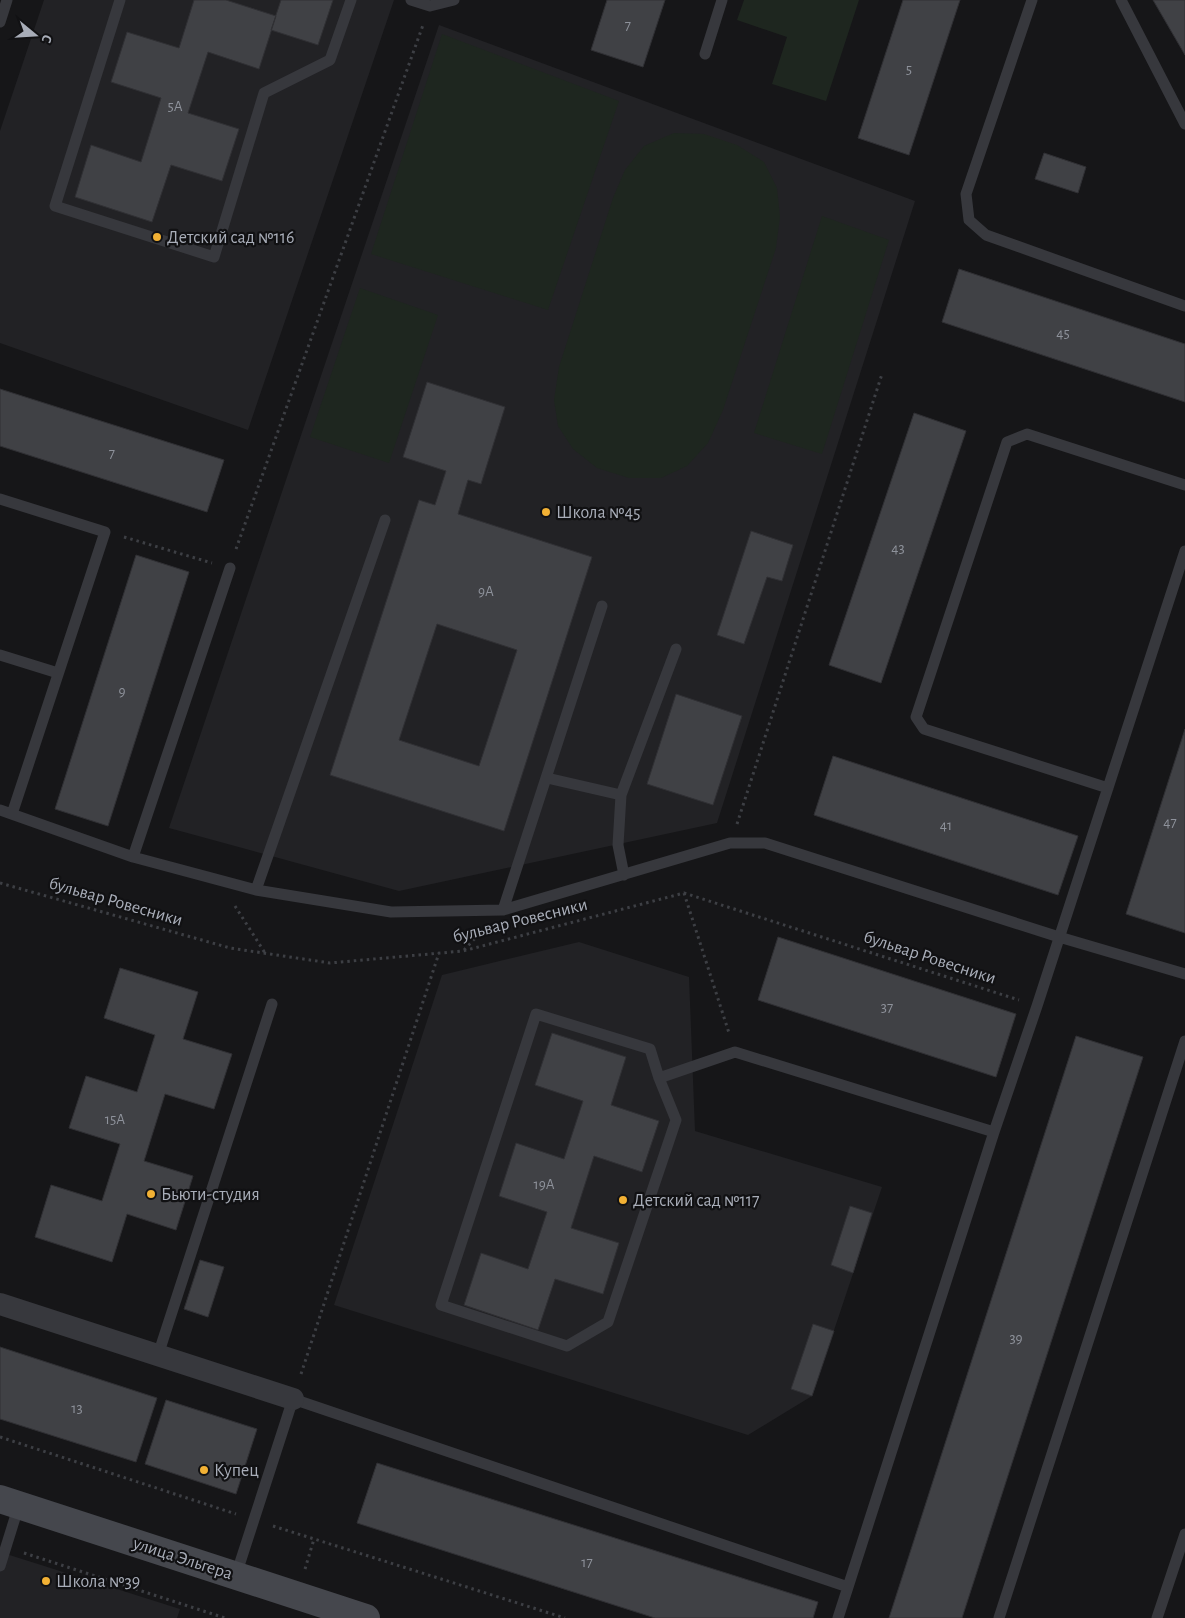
<svg xmlns="http://www.w3.org/2000/svg" width="1185" height="1618" font-family="'Alegreya Sans',sans-serif">
<rect width="100%" height="100%" fill="#161618"/>
<path fill="#222225" d="M44 0H394L248 430 0 343V131Z
M439 25 915 201 717 823 399 891 169 828Z
M579 942 689 977 695 1131 882 1187 812 1396 748 1435 334 1305 442 975Z
M0 1552 180 1609 177 1618H0Z"/>
<path fill="#1e261f" d="M744 0H859L826 101 772 84 787 37 737 20Z
M442 34 619 101 548 310 371 254Z
M674 133 704 134 737 145 764 162 777 188 780 217 776 248 723 410 708 443 687 466 661 478H629L597 468 573 449 558 426 554 400 559 367 613 198 625 170 644 146Z
M822 216 889 240 822 454 754 433Z
M360 288 438 315 389 463 310 437Z"/>
<path fill="#404145" stroke="#303034" fill-rule="evenodd" d="M194 0H226L276 16 259 69 208 52 188 113 239 129 222 181 171 165 152 222 75 197 91 145 141 162 161 98 111 82 127 32 179 48Z
M281 0H333L318 45 271 30Z
M607 0H665L643 67 591 50Z
M903 0H960L909 155 858 138Z
M1153 0H1185V55Z
M1044 153 1086 167 1078 193 1035 179Z
M959 269 1185 344V402L942 322Z
M427 382 505 407 481 484 468 480 458 514 592 557 504 831 330 775 419 500 435 505 446 471 403 457ZM437 624 517 650 479 766 399 740Z
M0 389 224 460 207 512 0 446Z
M914 413 966 431 881 683 829 665Z
M751 531 793 545 782 581 767 577 744 644 717 635Z
M136 555 189 572 108 826 55 809Z
M676 694 742 716 713 805 647 784Z
M1185 729V933L1126 914Z
M833 756 1078 836 1058 895 814 815Z
M778 937 1016 1014 996 1077 758 1000Z
M120 968 198 992 183 1039 232 1054 214 1109 165 1094 144 1161 193 1176 176 1230 127 1214 112 1262 35 1237 51 1185 102 1201 120 1144 69 1128 86 1076 137 1092 155 1035 104 1018Z
M552 1033 626 1057 611 1105 659 1121 642 1172 594 1156 571 1228 619 1243 603 1294 555 1279 538 1330 464 1305 481 1253 528 1269 547 1212 499 1196 516 1143 564 1159 583 1101 535 1085Z
M1076 1036 1143 1057 962 1618H889Z
M850 1206 872 1213 853 1273 831 1265Z
M200 1260 224 1267 208 1317 184 1309Z
M813 1324 834 1331 812 1396 791 1389Z
M0 1347 157 1398 136 1462 0 1419Z
M166 1400 257 1429 236 1494 145 1464Z
M377 1463 818 1602 813 1618H655L357 1523Z"/>
<g fill="none" stroke-linecap="round" stroke-linejoin="round">
<path stroke="#3d3f44" stroke-width="3" stroke-dasharray="2.5 4" stroke-linecap="butt" d="M124 537 212 563
M236 549 423 25
M737 824 882 374
M0 883 230 948 330 963 463 951 684 893 1019 1000
M684 893 729 1033
M235 906 265 953
M464 950 482 931
M301 1374 439 953
M0 1437 236 1514
M273 1526 565 1618
M24 1553 225 1618
M305 1569 314 1539"/>
<path stroke="#37383d" stroke-width="11" d="M120 0 55 206 214 257 264 93 330 60 351 0
M411 0 430 6 454 0
M1032 0 966 194 969 220 986 235 1185 306
M1121 0 1185 124
M0 22 7 0
M705 54 722 0
M0 499 105 532 12 814
M0 655 58 673
M547 778 621 795
M1108 788 924 729 916 717 1007 442 1027 434 1185 485
M0 810 133 857 230 568
M133 857 256 890 391 912 503 910 730 843H765L1059 937 1185 974
M624 875 618 845 621 795 676 649
M256 890 385 520
M503 910 602 606
M659 1078 650 1049 536 1014 441 1305 567 1346 608 1322 676 1120 659 1078 735 1052 994 1132
M158 1355 272 1004
M0 1566 19 1505
M236 1575 293 1399 848 1587 838 1618
M848 1587 994 1132 1037 1006 1185 551
M999 1618 1185 1041
M1157 1618 1185 1534"/>
<path stroke="#37383d" stroke-width="22" d="M0 1304 293 1399"/>
<path stroke="#45474d" stroke-width="28" d="M0 1499 366 1618"/>
</g>
<g fill="#f2b134" stroke="#111113" stroke-width="2">
<circle cx="157" cy="237" r="5"/>
<circle cx="546" cy="512" r="5"/>
<circle cx="151" cy="1194" r="5"/>
<circle cx="623" cy="1200" r="5"/>
<circle cx="204" cy="1470" r="5"/>
<circle cx="46" cy="1581" r="5"/>
</g>
<g text-anchor="middle" stroke-width="4.5" stroke-linejoin="round" paint-order="stroke">
<g font-size="15" fill="#8e929b">
<text x="628" y="30">7</text>
<text x="909" y="74">5</text>
<text x="175" y="111">5А</text>
<text x="1063" y="338">45</text>
<text x="112" y="458">7</text>
<text x="898" y="553">43</text>
<text x="486" y="596">9А</text>
<text x="122" y="696">9</text>
<text x="1170" y="827">47</text>
<text x="946" y="830">41</text>
<text x="887" y="1012">37</text>
<text x="115" y="1124">15А</text>
<text x="544" y="1189">19А</text>
<text x="1016" y="1343">39</text>
<text x="77" y="1413">13</text>
<text x="587" y="1567">17</text>
</g>
<g font-size="18" fill="#a8adb8" stroke="#111113" text-anchor="start">
<text x="167" y="243">Детский сад №116</text>
<text x="556" y="518">Школа №45</text>
<text x="161" y="1200">Бьюти-студия</text>
<text x="633" y="1206">Детский сад №117</text>
<text x="214" y="1476">Купец</text>
<text x="56" y="1587">Школа №39</text>
</g>
<g font-size="18" fill="#a8adb8" stroke="#111113">
<text transform="translate(116 901) rotate(16)" y="6">бульвар Ровесники</text>
<text transform="translate(520 920) rotate(-14)" y="6">бульвар Ровесники</text>
<text transform="translate(930 957) rotate(18)" y="6">бульвар Ровесники</text>
<text transform="translate(183 1558) rotate(18)" y="6">улица Эльгера</text>
</g>
</g>
<g transform="translate(35 35) rotate(108)" stroke="#111113" stroke-width="4" paint-order="stroke">
<path d="M0-4L9 19L0 12L-9 19Z" fill="#a8adb8"/>
<text y="-8" font-size="14" font-weight="bold" text-anchor="middle" fill="#a8adb8">С</text>
</g>
</svg>
